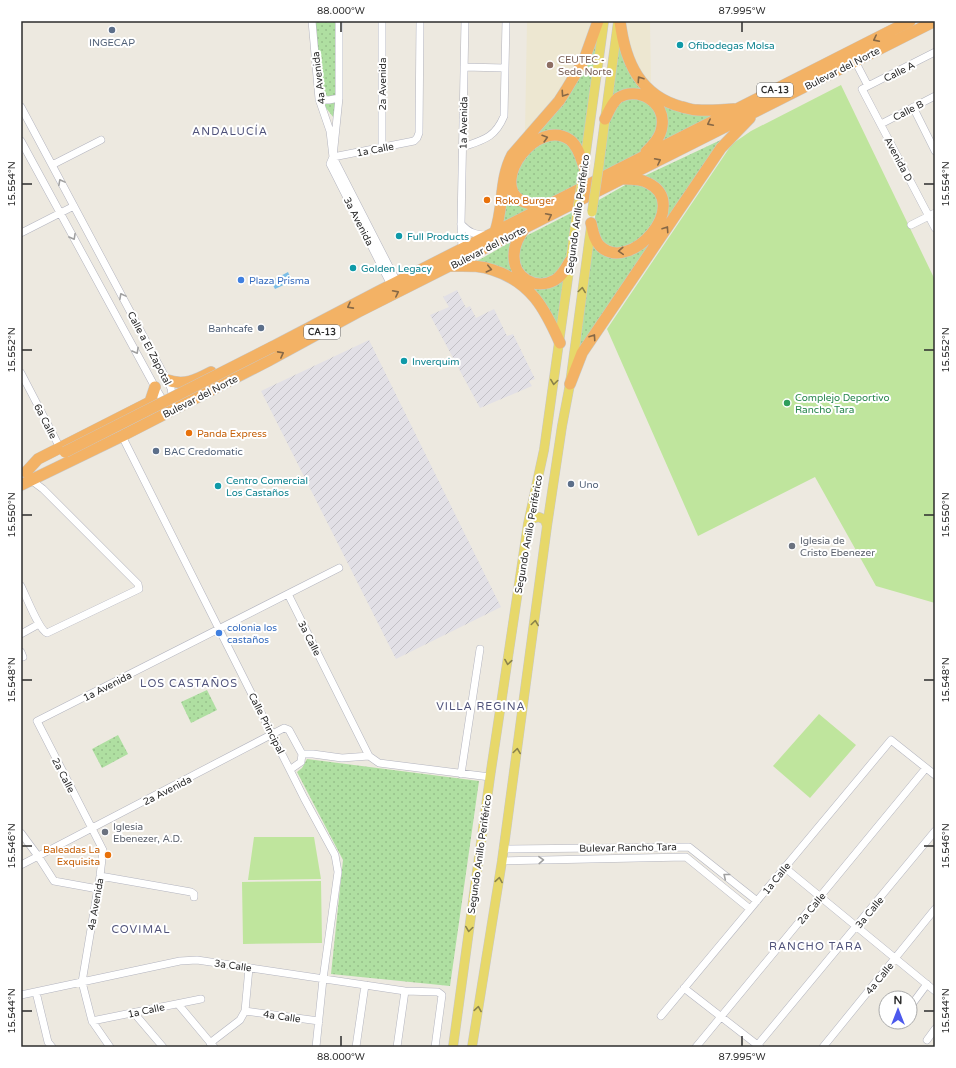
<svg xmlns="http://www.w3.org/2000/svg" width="956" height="1068" font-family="'Varela Round',sans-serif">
<defs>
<pattern id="industrial-furrows" width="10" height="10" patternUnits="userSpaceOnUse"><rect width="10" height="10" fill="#e2e0e6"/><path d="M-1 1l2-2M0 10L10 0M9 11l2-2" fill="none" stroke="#c2c0c5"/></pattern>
<pattern id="park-dots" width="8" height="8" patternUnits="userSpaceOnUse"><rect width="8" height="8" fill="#afdfa1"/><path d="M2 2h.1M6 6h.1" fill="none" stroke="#97c08b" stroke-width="1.8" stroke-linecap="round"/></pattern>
<pattern id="water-ripples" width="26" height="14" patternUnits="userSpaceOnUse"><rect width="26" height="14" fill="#7bbee7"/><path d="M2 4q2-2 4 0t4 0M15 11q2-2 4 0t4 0" fill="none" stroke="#6aa3c6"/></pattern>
</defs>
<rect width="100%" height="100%" fill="#ede9e0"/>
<path fill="url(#industrial-furrows)" d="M457 290 466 308 470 306 476 318 494 309 507 336 513 334 535 379 529 381 532 386 480 408 430 315 449 307 443 297Z
M369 340 501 607 396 659 261 391Z"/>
<path fill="#ede7d1" d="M527 21H594L590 36 557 95 525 133Z
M626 21H650L651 82 649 83 637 67 629 44Z"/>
<path fill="url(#park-dots)" d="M312 21H339L337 122 319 99Z
M599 37 582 154C561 100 486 164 515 198 520 204 528 207 537 207L499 226 501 220C504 198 503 176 514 156L560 103 586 62Z
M619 40 629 65 664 103 726 111 652 149 665 124 647 94 611 103Z
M629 96 653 103 660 126 641 154 600 174 607 118 614 105Z
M727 137 574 365 591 236 598 247 636 250 667 205 640 178Z
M546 138 569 142 580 165 577 185 544 203 530 202 515 190V170L521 157Z
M634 180 655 190 661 211 646 236 618 250 602 244 594 225 597 201Z
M573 212 566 262 555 277 536 281 520 270 518 246 522 238Z
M514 240 512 247 529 284 565 273 557 333 529 288 472 264Z
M207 690 217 710 191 723 181 702Z
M118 735 128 754 102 768 92 749Z
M307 759 479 781 450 986 331 974 343 860 297 772 302 768Z"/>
<path fill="#bfe59d" d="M841 85 935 280V603L876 586 815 477 698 536 607 329 732 144 751 131Z
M819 714 856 745 810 798 773 766Z
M254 837H314L321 879 248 880Z
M321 881 322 943 243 944 242 882Z"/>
<path fill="url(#water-ripples)" d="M288 272 292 281 275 289 271 281Z"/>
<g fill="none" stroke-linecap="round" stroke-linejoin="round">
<defs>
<path id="minor" d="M312 21 319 99 330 131 333 157 397 282
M339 21V98L333 157 330 164 391 285
M935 52 862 89 935 228
M855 61 868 86
M464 67 505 68
M319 99 329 100 339 98
M21 107 171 388 173 401
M913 107 935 151
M881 124 935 96
M21 141 155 387 161 397 167 402
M382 147V21
M463 147C483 140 495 138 504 116L506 21
M333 157 414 141 417 138 419 133 420 21
M52 165 101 140
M461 224C469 233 476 235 487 235
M911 225 935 213
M21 233 74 206
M462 249 461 224 465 21
M21 373 60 448
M122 436 304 798 335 855 338 872 323 979 316 1047
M21 586C26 596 39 630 47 633L139 589 138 584 43 489 31 480
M288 594 369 756 379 763 490 777
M21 634 39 624
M21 652 23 657
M302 754H313L342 758 369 756
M461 774 480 649
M21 833 38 856 54 881 98 889
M503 849 689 847 757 901
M502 861 686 857 750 909
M21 865 284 728 289 730 302 754 301 762 291 769
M784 867 935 991
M100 876 191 892 194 894V897
M684 988 760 1047
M36 992 48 1042 52 1047
M21 995 180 961 197 960 405 991 438 992 442 995 435 1047
M178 1004 214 1047
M910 1007 927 984
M245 1011 319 1021
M134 1013 163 1047
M661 1016 891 740 935 775
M92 1021 201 999
M897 1024 899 1022
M927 1040 935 1029
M210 1043 240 1020 245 1011 249 968
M110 1047 92 1021 82 982 100 876 103 850 37 721 339 568
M356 1047 365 985
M397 1047 405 991
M696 1047 926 768
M756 1047 935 831
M823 1047 935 909"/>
<path id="major" d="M599 165 618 22
M584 166 604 21
M528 524 532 519 539 517 545 520 547 526
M453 1047 490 777 528 524 544 450 576 220
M472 1047 502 861 547 526 562 426 570 384 591 227"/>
<path id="highway" d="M620 21C625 62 640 96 682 107 687 108 692 110 697 110 709 111 722 110 734 109
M605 119C609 111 612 103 618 98 638 85 666 103 662 126 661 137 653 145 646 152
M547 206C538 205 528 205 520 200 491 181 537 117 570 140 578 146 581 158 584 167
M591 223C593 231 594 240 600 246 630 275 692 204 648 183 641 179 632 179 624 179
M524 229C519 237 514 245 514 255 513 277 535 291 555 280 562 276 566 268 570 261
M495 232C504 207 499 180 512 155L559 101 566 90 584 60 598 21
M452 266C466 266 480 265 493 270 531 282 545 309 560 343
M272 347 379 291 910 21
M167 380C184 386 196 380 211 372
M570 384 582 353 721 148 750 118
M26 472 38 459 150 402 155 387
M21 485 122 436 270 360 360 311 935 21"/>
</defs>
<use href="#minor" stroke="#b3b4bf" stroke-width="8"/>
<use href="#major" stroke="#c8c8c8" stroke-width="10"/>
<use href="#highway" stroke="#c8c8c8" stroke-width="12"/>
<use href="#minor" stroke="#fff" stroke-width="7"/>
<use href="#major" stroke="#e7d86a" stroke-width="9"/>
<use href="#highway" stroke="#f3b265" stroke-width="11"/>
<defs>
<path id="major-bridge" d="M592 212 599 165
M576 220 583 173"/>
<path id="highway-bridge" d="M65 452 272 347"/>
</defs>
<use href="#major-bridge" stroke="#c8c8c8" stroke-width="10" stroke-linecap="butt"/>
<use href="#highway-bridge" stroke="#c8c8c8" stroke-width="12" stroke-linecap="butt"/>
<use href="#major-bridge" stroke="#e7d86a" stroke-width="9"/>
<use href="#highway-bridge" stroke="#f3b265" stroke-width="11"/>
</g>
<defs><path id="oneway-chevron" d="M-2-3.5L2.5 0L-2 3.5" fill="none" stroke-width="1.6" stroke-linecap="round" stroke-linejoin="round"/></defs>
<g stroke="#866846">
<use href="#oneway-chevron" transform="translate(876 39) rotate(153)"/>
<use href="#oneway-chevron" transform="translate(640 79) rotate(-124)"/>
<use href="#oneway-chevron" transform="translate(564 94) rotate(124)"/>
<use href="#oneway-chevron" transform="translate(710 123) rotate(153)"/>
<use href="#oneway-chevron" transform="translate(545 138) rotate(-17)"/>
<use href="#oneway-chevron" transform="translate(658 161) rotate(-27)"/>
<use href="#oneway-chevron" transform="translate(549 216) rotate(-27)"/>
<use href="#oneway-chevron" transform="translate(666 229) rotate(-56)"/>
<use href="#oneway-chevron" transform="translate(621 251) rotate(176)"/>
<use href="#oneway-chevron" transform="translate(489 269) rotate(13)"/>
<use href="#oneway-chevron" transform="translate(396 293) rotate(-27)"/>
<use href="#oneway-chevron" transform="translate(350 306) rotate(152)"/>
<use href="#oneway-chevron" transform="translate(593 337) rotate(-56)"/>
<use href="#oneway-chevron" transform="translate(281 354) rotate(-28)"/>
</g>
<g stroke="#a0a0a0">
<use href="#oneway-chevron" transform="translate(61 182) rotate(-118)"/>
<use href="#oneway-chevron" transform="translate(73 237) rotate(61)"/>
<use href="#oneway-chevron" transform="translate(122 296) rotate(-118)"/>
<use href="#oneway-chevron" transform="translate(136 351) rotate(61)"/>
<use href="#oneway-chevron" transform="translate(541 860) rotate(-2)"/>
<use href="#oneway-chevron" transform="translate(726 876) rotate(-141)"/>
</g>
<g stroke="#8a824b">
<use href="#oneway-chevron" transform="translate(582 290) rotate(-82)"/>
<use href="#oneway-chevron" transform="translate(554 382) rotate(98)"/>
<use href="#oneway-chevron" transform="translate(535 623) rotate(-82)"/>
<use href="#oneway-chevron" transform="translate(508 662) rotate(99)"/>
<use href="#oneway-chevron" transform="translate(517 751) rotate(-82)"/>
<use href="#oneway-chevron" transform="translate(499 880) rotate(-81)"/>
<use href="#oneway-chevron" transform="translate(469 929) rotate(98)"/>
<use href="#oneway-chevron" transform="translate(478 1009) rotate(-81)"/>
</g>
<path fill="none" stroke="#2c2c2c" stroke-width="1.5" d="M341 22V32M742 22V32M22 184H32M924 184H934M22 350H32M924 350H934M22 515H32M924 515H934M22 680H32M924 680H934M22 846H32M924 846H934M22 1011H32M924 1011H934M341 1036V1046M742 1036V1046"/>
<g fill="#5c6f8a" stroke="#fff" stroke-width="1.5">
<circle cx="112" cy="30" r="4"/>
<circle cx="261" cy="328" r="4"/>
<circle cx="156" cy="451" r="4"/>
<circle cx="571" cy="484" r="4"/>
</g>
<g fill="#0f9aa8" stroke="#fff" stroke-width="1.5">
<circle cx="680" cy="45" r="4"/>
<circle cx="399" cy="236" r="4"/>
<circle cx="353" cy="268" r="4"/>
<circle cx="404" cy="361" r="4"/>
<circle cx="218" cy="486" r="4"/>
</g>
<circle fill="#8d6e63" stroke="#fff" stroke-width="1.5" cx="550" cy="65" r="4"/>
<g fill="#e8710a" stroke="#fff" stroke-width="1.5">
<circle cx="487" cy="200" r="4"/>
<circle cx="189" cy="433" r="4"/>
<circle cx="108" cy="855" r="4"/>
</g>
<g fill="#3f7fe0" stroke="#fff" stroke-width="1.5">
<circle cx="241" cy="280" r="4"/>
<circle cx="219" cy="633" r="4"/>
</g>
<circle fill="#2e9e5b" stroke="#fff" stroke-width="1.5" cx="787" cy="403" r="4"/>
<g fill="#6b7280" stroke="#fff" stroke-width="1.5">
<circle cx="792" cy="546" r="4"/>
<circle cx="105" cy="832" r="4"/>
</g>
<g text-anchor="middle" stroke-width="4" stroke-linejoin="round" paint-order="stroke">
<g fill="#fff" stroke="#6b6b6b" stroke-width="1">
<rect x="757" y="83" width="36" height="14" rx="3"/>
<rect x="304" y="325" width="36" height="14" rx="3"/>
</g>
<g font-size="9" font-weight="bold" fill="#2c2c2c">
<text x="775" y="93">CA-13</text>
<text x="322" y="335">CA-13</text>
</g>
<g font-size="10" fill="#4e5e75" stroke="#fff" text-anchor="start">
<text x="112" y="46" text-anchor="middle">INGECAP</text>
<text x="253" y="332" text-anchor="end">Banhcafe</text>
<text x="164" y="455">BAC Credomatic</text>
<text x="579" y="488">Uno</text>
</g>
<g font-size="10" fill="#0d838f" stroke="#fff" text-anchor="start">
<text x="688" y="49">Ofibodegas Molsa</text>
<text x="407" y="240">Full Products</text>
<text x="361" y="272">Golden Legacy</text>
<text x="412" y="365">Inverquim</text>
<text x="226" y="484">Centro Comercial<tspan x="226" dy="12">Los Castaños</tspan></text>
</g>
<g font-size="10" fill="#785e54" stroke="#fff" text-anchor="start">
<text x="558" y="63">CEUTEC -<tspan x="558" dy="12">Sede Norte</tspan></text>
</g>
<g font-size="10" fill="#2c2c2c" stroke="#fff">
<text transform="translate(842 68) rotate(-27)" y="4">Bulevar del Norte</text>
<text transform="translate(899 71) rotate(-27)" y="4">Calle A</text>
<text transform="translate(318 78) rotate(-97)" y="4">4a Avenida</text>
<text transform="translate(382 84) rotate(-90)" y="4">2a Avenida</text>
<text transform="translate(908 110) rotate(-27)" y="4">Calle B</text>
<text transform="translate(463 123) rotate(-89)" y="4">1a Avenida</text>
<text transform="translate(375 149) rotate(-11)" y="4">1a Calle</text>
<text transform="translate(899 159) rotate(62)" y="4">Avenida D</text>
<text transform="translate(577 214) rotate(-82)" y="4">Segundo Anillo Periférico</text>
<text transform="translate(359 221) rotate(63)" y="4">3a Avenida</text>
<text transform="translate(488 247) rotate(-27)" y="4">Bulevar del Norte</text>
<text transform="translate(150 348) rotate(62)" y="4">Calle a El Zapotal</text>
<text transform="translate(200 396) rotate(-27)" y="4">Bulevar del Norte</text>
<text transform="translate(46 421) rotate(63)" y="4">6a Calle</text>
<text transform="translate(528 534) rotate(-80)" y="4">Segundo Anillo Periférico</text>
<text transform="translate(310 638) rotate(63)" y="4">3a Calle</text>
<text transform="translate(107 686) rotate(-27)" y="4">1a Avenida</text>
<text transform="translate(267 723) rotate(63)" y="4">Calle Principal</text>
<text transform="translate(64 775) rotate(63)" y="4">2a Calle</text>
<text transform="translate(167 790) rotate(-27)" y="4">2a Avenida</text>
<text transform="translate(628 847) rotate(-1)" y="4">Bulevar Rancho Tara</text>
<text transform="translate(479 854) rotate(-82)" y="4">Segundo Anillo Periférico</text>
<text transform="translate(776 878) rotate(-51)" y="4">1a Calle</text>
<text transform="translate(95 904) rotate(-80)" y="4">4a Avenida</text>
<text transform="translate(811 908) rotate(-50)" y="4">2a Calle</text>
<text transform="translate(869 912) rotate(-50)" y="4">3a Calle</text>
<text transform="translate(233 965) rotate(8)" y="4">3a Calle</text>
<text transform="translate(879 978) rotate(-51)" y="4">4a Calle</text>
<text transform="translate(146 1010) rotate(-12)" y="4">1a Calle</text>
<text transform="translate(282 1016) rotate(8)" y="4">4a Calle</text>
</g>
<g font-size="10" fill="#c56008" stroke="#fff" text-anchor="start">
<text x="495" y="204">Roko Burger</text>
<text x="197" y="437">Panda Express</text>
<text x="100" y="853" text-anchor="end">Baleadas La<tspan x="100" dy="12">Exquisita</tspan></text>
</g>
<g font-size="10" fill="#366cbe" stroke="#fff" text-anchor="start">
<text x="249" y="284">Plaza Prisma</text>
<text x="227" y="631">colonia los<tspan x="227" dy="12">castaños</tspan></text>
</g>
<g font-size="10" fill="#27864d" stroke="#fff" text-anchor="start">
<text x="795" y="401">Complejo Deportivo<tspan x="795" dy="12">Rancho Tara</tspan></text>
</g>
<g font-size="10" fill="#5b616d" stroke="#fff" text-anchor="start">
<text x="800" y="544">Iglesia de<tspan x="800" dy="12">Cristo Ebenezer</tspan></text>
<text x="113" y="830">Iglesia<tspan x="113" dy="12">Ebenezer, A.D.</tspan></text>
</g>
<g font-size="11" letter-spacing="1" fill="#4f527a" stroke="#fff">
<text x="230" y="135">ANDALUCÍA</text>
<text x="189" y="687">LOS CASTAÑOS</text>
<text x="481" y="710">VILLA REGINA</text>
<text x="141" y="933">COVIMAL</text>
<text x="816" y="950">RANCHO TARA</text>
</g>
</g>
<rect width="956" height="1068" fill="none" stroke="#ffffff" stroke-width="44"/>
<g transform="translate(898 1010)"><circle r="19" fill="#ffffff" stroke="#ababab"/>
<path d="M0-3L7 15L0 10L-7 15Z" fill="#4c59ed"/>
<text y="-6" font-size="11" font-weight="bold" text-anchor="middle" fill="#2c2c2c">N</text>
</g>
<rect x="22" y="22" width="912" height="1024" fill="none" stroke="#2c2c2c" stroke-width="1.5"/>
<g font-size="10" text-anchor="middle" fill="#2c2c2c">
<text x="341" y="14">88.000°W</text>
<text x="742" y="14">87.995°W</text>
<text transform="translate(11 184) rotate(-90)" y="4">15.554°N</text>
<text transform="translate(945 184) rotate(-90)" y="4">15.554°N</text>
<text transform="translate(11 350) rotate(-90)" y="4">15.552°N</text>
<text transform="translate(945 350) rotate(-90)" y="4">15.552°N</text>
<text transform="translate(11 515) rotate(-90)" y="4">15.550°N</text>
<text transform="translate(945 515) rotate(-90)" y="4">15.550°N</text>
<text transform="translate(11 680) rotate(-90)" y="4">15.548°N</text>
<text transform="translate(945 680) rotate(-90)" y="4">15.548°N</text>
<text transform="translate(11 846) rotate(-90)" y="4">15.546°N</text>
<text transform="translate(945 846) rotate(-90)" y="4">15.546°N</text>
<text transform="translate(11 1011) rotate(-90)" y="4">15.544°N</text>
<text transform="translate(945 1011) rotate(-90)" y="4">15.544°N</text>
<text x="341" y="1060">88.000°W</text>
<text x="742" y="1060">87.995°W</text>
</g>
</svg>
